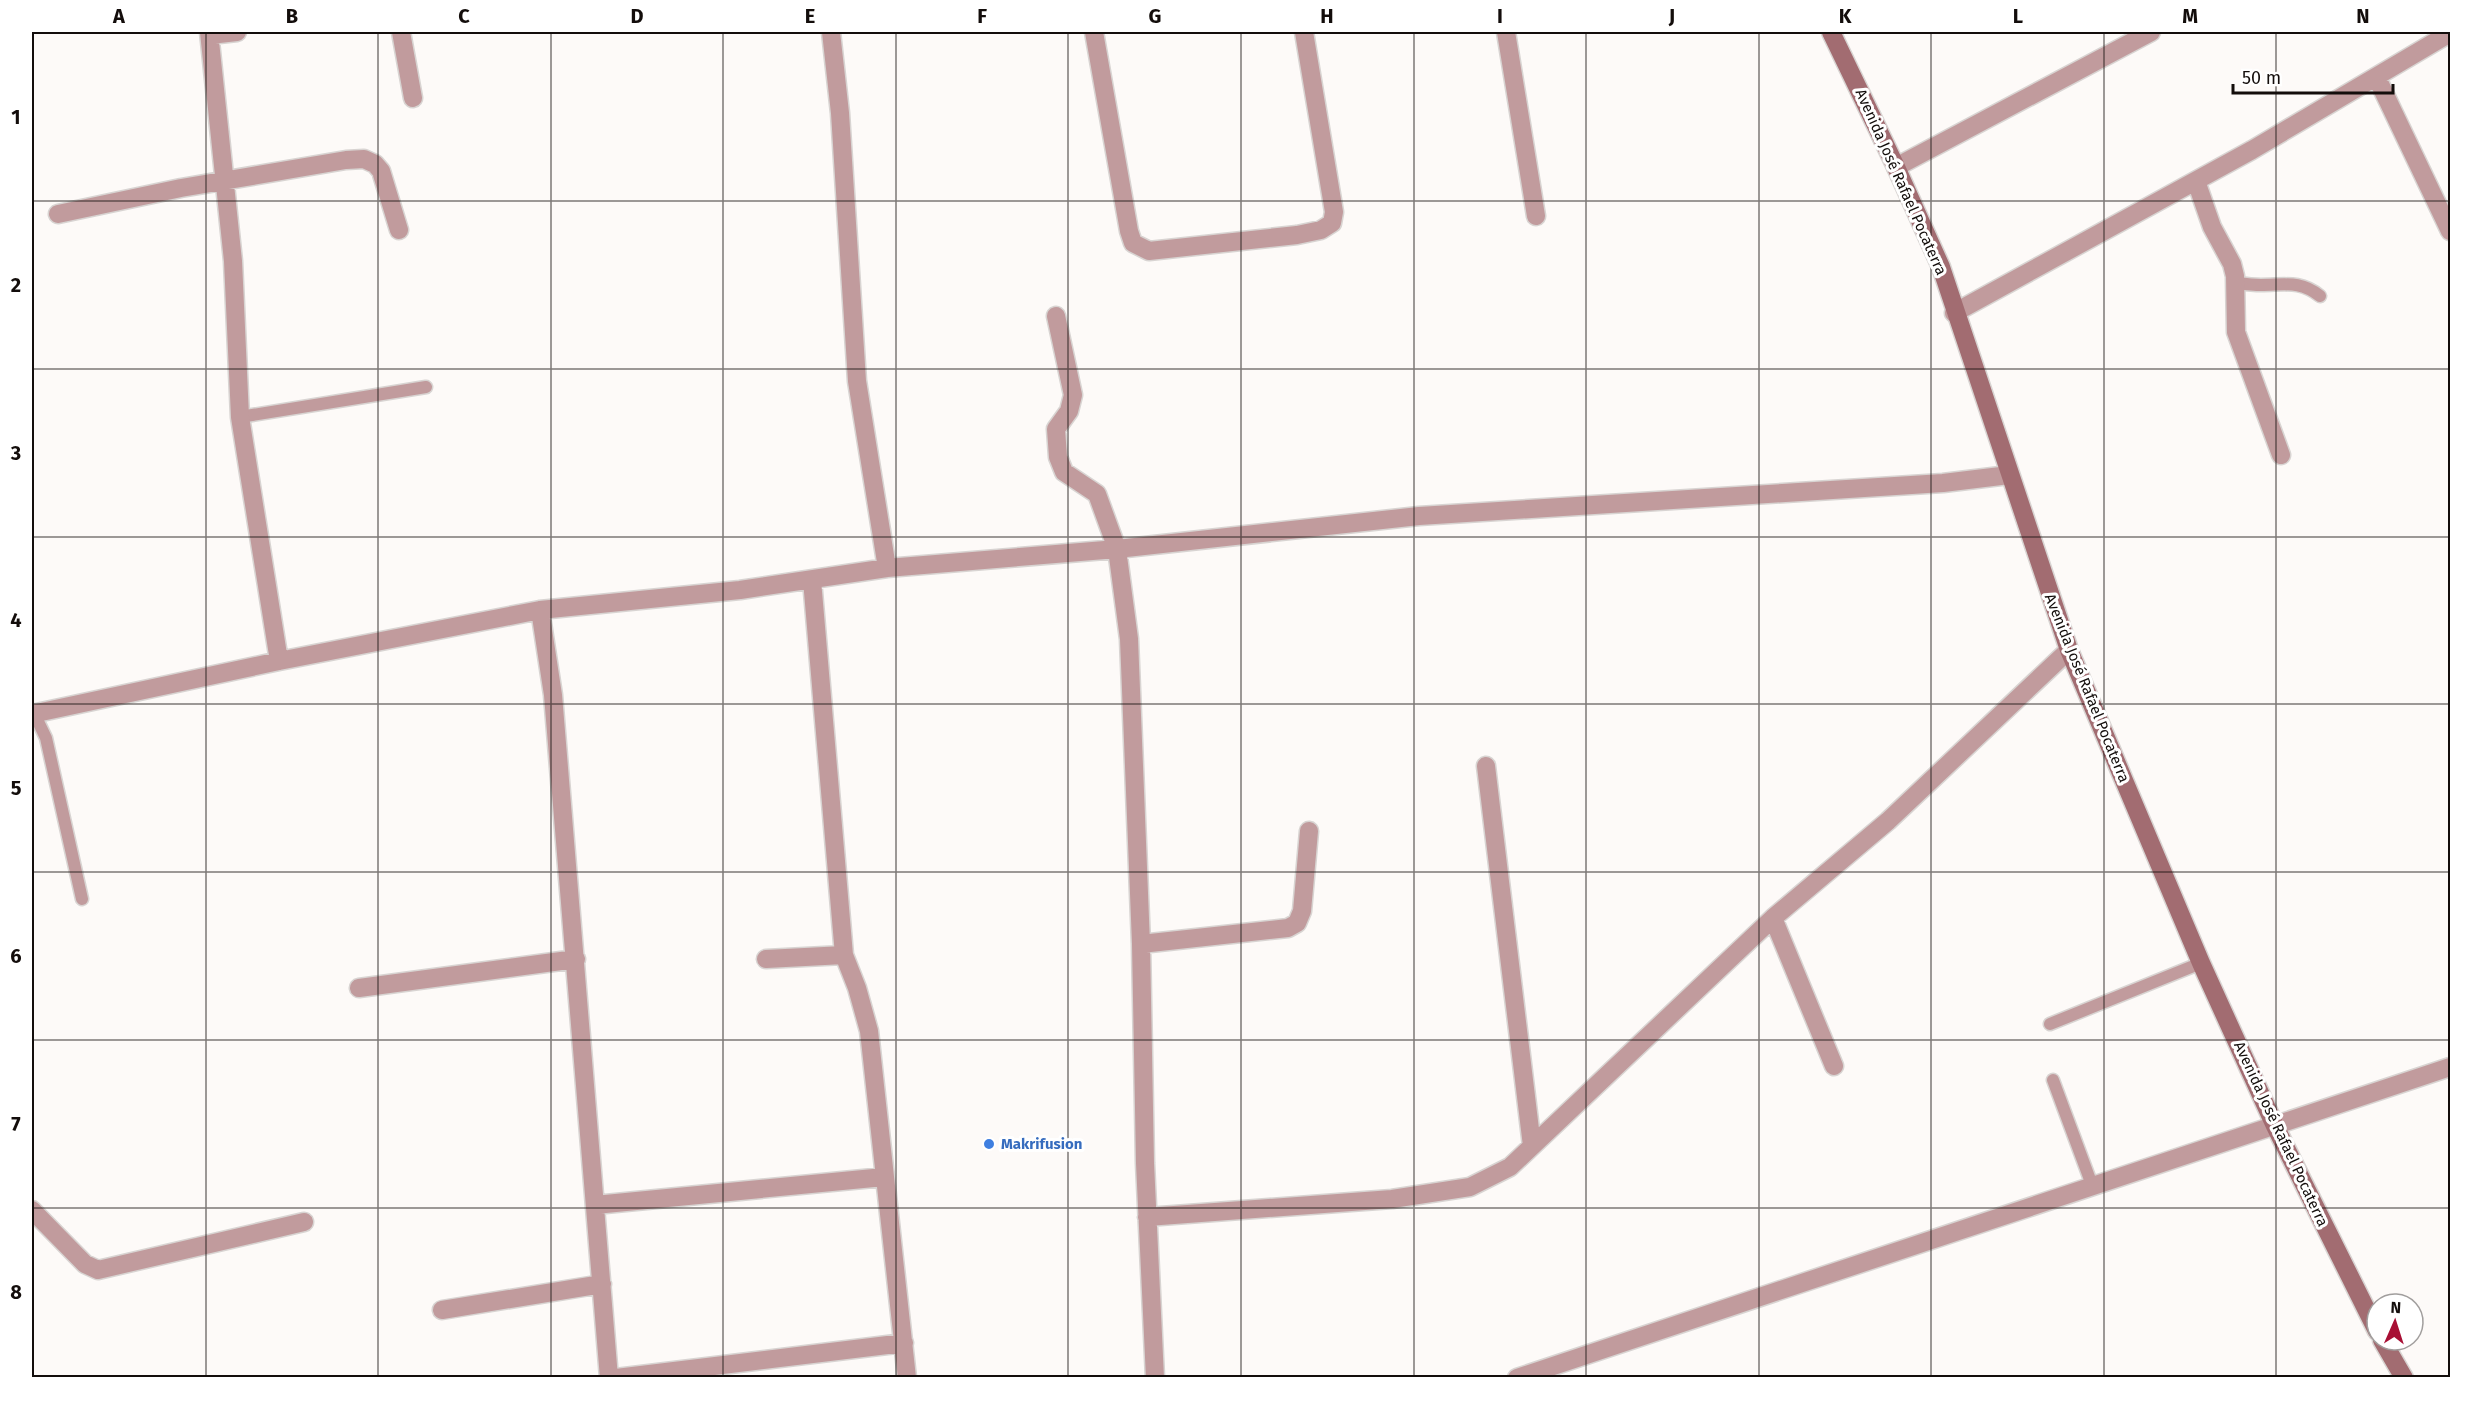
<svg xmlns="http://www.w3.org/2000/svg" width="2482" height="1409" font-family="'Fira Sans',sans-serif">
<rect width="100%" height="100%" fill="#fdfaf8"/>
<g fill="none" stroke-linecap="round" stroke-linejoin="round">
<defs>
<path id="lane" d="M2237 283C2245 284 2253 285 2261 285 2285 285 2300 280 2320 296
M240 417 426 387
M34 713 46 738 82 899
M2050 1024 2201 963
M2053 1080 2092 1185"/>
<path id="street" d="M209 32 233 261 240 417 279 661
M401 32 413 98
M831 32 840 113 857 381 887 568
M1094 32 1129 231 1133 243 1149 251 1297 235 1321 230 1332 223 1334 212 1304 32
M1506 32 1536 216
M210 35 237 32
M2377 78 2450 231
M1896 167 2151 32
M2196 181 2212 227 2232 264 2235 276 2236 332 2281 455
M58 214 181 188 346 160 364 159 375 164 381 171 399 230
M1954 313 2252 150 2450 33
M1056 316 1073 395 1069 411 1056 429 1058 457 1064 472 1097 494 1117 549 1129 639 1141 944 1145 1163 1155 1378
M812 580 844 955 857 988 869 1031 907 1378
M540 610 553 695 609 1378
M32 714 279 661 540 610 740 590 887 568 1117 549 1419 516 1943 483 2009 475
M1486 766 1532 1146
M1773 918 1834 1066
M1141 944 1288 928 1297 923 1302 911 1309 831
M766 959 844 955
M359 988 576 959
M595 1205 884 1177
M32 1210 85 1264 98 1270 304 1222
M1147 1217 1392 1199 1470 1187 1510 1167 1773 918 1888 821 2069 650
M442 1310 602 1284
M616 1378 904 1343
M1517 1378 2450 1067"/>
<path id="secondary" d="M1831 32 1896 167 1941 267 2069 650 2201 963 2275 1126 2377 1331
M2382 1340 2404 1378"/>
</defs>
<use href="#lane" stroke="#d8d4d2" stroke-width="15"/>
<use href="#street" stroke="#d8d4d2" stroke-width="21"/>
<use href="#secondary" stroke="#d8d4d2" stroke-width="21"/>
<use href="#lane" stroke="#c19b9d" stroke-width="12"/>
<use href="#street" stroke="#c19b9d" stroke-width="18"/>
<use href="#secondary" stroke="#a26c71" stroke-width="18"/>
</g>
<path fill="none" stroke="#130d0b" stroke-width="1.5" stroke-opacity="0.55" d="M206 32V1378M378 32V1378M551 32V1378M723 32V1378M896 32V1378M1068 32V1378M1241 32V1378M1414 32V1378M1586 32V1378M1759 32V1378M1931 32V1378M2104 32V1378M2276 32V1378M32 201H2450M32 369H2450M32 537H2450M32 704H2450M32 872H2450M32 1040H2450M32 1208H2450"/>
<circle fill="#3f7fe0" stroke="#fff" stroke-width="2" cx="989" cy="1144" r="6"/>
<g text-anchor="middle" stroke-width="6" stroke-linejoin="round" paint-order="stroke">
<g font-size="15" fill="#130d0b" stroke="#fff">
<text transform="translate(1901 182) rotate(66)" y="5">Avenida José Rafael Pocaterra</text>
<text transform="translate(2087 688) rotate(68)" y="5">Avenida José Rafael Pocaterra</text>
<text transform="translate(2281 1134) rotate(65)" y="5">Avenida José Rafael Pocaterra</text>
</g>
<g font-size="15" font-weight="bold" fill="#366cbe" stroke="#fff" text-anchor="start">
<text x="1001" y="1149">Makrifusion</text>
</g>
</g>
<rect width="2482" height="1409" fill="none" stroke="#ffffff" stroke-width="66"/>
<g transform="translate(2395 1322) rotate(3)"><circle r="28" fill="#ffffff" stroke="#a19e9d" stroke-width="1.5"/>
<path d="M0-4.5L10 22L0 15L-10 22Z" fill="#a80f34"/>
<text y="-9" font-size="16" font-weight="bold" text-anchor="middle" fill="#130d0b">N</text>
</g>
<path d="M2233 84v9h160v-9" fill="none" stroke="#130d0b" stroke-width="3"/>
<text x="2242" y="84" font-size="18" fill="#130d0b" stroke="#ffffff" stroke-width="4.5" paint-order="stroke">50 m</text>
<rect x="33" y="33" width="2416" height="1343" fill="none" stroke="#130d0b" stroke-width="2"/>
<g font-size="20" text-anchor="middle" font-weight="bold" fill="#130d0b">
<text x="119" y="23">A</text>
<text x="292" y="23">B</text>
<text x="464" y="23">C</text>
<text x="637" y="23">D</text>
<text x="810" y="23">E</text>
<text x="982" y="23">F</text>
<text x="1155" y="23">G</text>
<text x="1327" y="23">H</text>
<text x="1500" y="23">I</text>
<text x="1672" y="23">J</text>
<text x="1845" y="23">K</text>
<text x="2018" y="23">L</text>
<text x="2190" y="23">M</text>
<text x="2363" y="23">N</text>
<text x="16" y="124">1</text>
<text x="16" y="292">2</text>
<text x="16" y="460">3</text>
<text x="16" y="627">4</text>
<text x="16" y="795">5</text>
<text x="16" y="963">6</text>
<text x="16" y="1131">7</text>
<text x="16" y="1299">8</text>
</g>
</svg>
